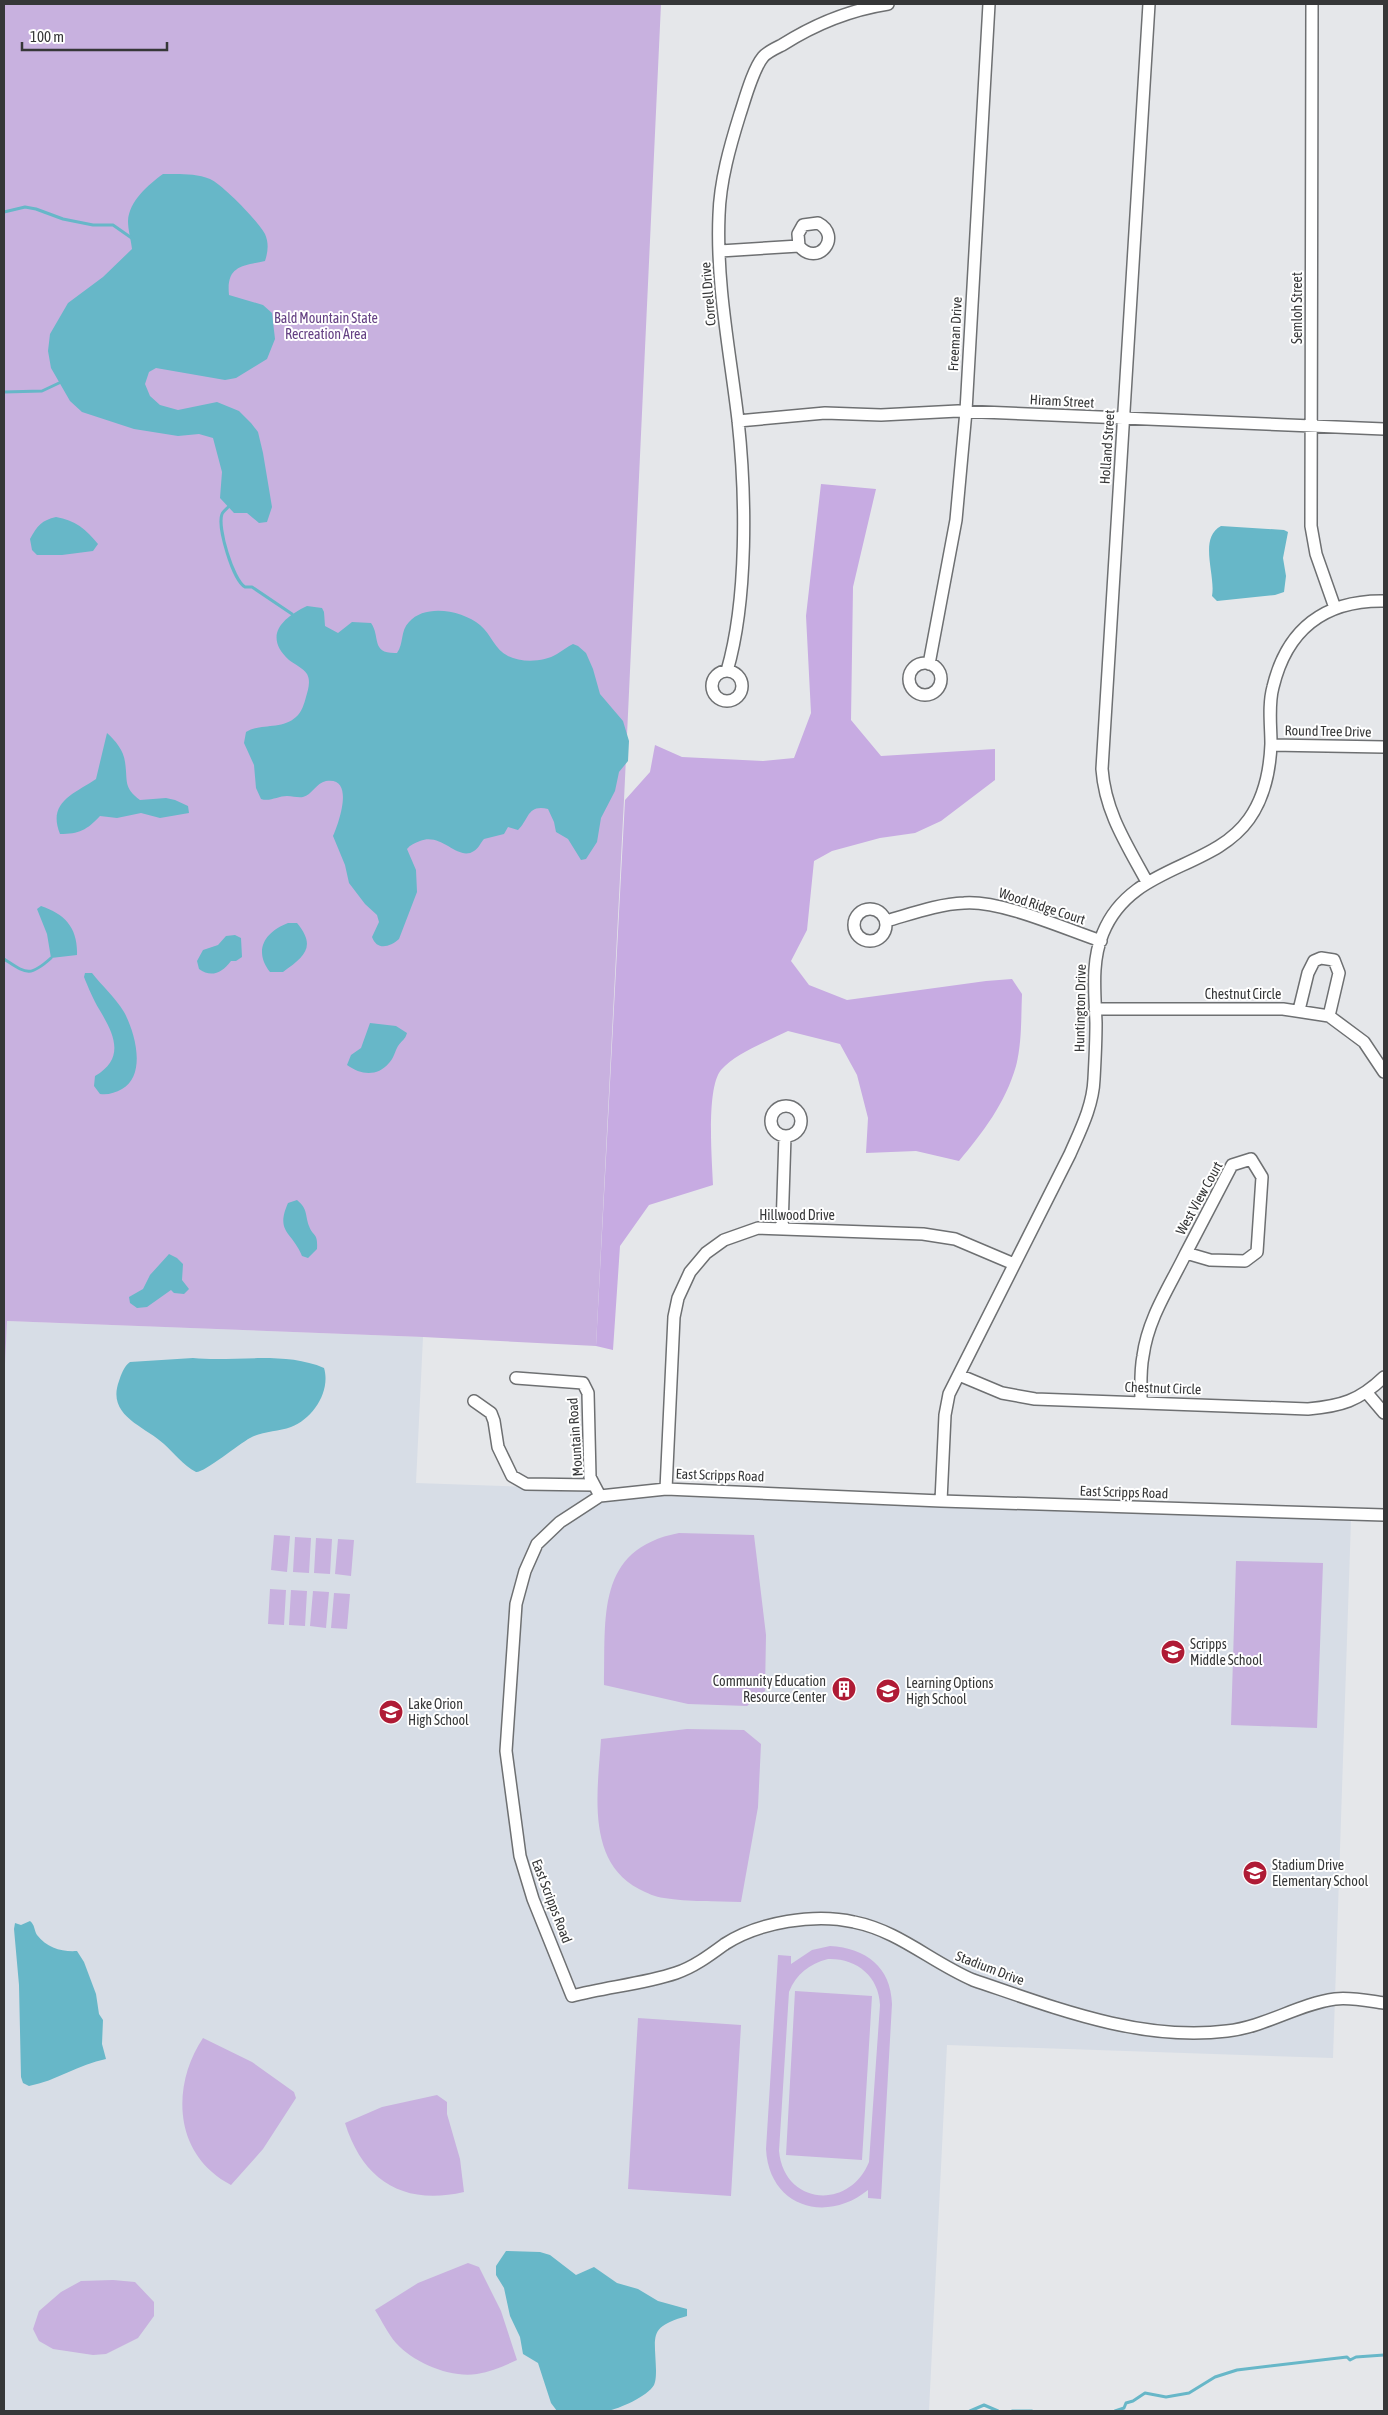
<svg xmlns="http://www.w3.org/2000/svg" width="1388" height="2415" font-family="'Asap Condensed',sans-serif">
<rect width="100%" height="100%" fill="#e5e7ea"/>
<path fill="#d7dde6" d="M7 1321 423 1337 416 1483 587 1489 630 1495 1351 1520 1333 2058 947 2045 929 2411H4V1384Z"/>
<path fill="#c8b1df" fill-rule="evenodd" d="M4 4H661L624 800 596 1346 423 1337 7 1321 4 1385Z
M679 1533 754 1535 766 1635 765 1691 747 1706 688 1704 604 1685C606 1618 595 1549 679 1533Z
M274 1535 290 1536 287 1572 271 1570Z
M295 1537 311 1538 309 1573 293 1572Z
M316 1538 332 1539 330 1574 314 1573Z
M338 1539 354 1540 351 1576 335 1574Z
M1236 1561 1323 1563 1317 1728 1231 1725Z
M270 1589 286 1590 284 1625 268 1624Z
M291 1590 307 1591 305 1626 289 1625Z
M313 1591 329 1592 326 1628 310 1626Z
M334 1593 350 1594 347 1629 331 1628Z
M687 1729 744 1730 761 1744 758 1807 741 1902C715 1901 689 1902 664 1898 655 1897 647 1893 639 1889 585 1861 598 1789 601 1739Z
M830 1946C866 1948 891 1967 892 2004L881 2199 868 2198V2190C826 2224 769 2207 766 2149L778 1955 791 1956V1964L812 1950ZM828 1959C856 1958 879 1976 880 2005L869 2162C849 2211 784 2205 779 2151L789 1992C796 1974 809 1964 828 1959Z
M795 1991 872 1996 862 2160 786 2155Z
M638 2018 741 2025 731 2196 628 2189Z
M203 2038 252 2062 294 2092 296 2098 263 2149 231 2185C224 2181 217 2177 212 2172 172 2137 176 2078 203 2038Z
M437 2095 447 2102V2114L460 2159 464 2192C404 2206 363 2181 345 2123L382 2107Z
M468 2263 479 2267 501 2311 517 2360C504 2366 491 2372 477 2374 450 2378 414 2363 396 2343 388 2334 382 2321 375 2310L418 2283Z
M113 2280 135 2282 154 2302V2316L138 2338 106 2354 93 2355 53 2349 39 2341 33 2329 39 2311 61 2292 81 2281Z"/>
<path fill="#c7abe2" d="M821 484 876 489 853 587 851 720 881 756 995 749V780L941 821 915 833 880 838 832 851 814 861 807 930 791 961 809 985 847 1000 986 981 1012 979 1022 994C1021 1017 1022 1043 1016 1066 1005 1104 983 1132 959 1161L916 1151 866 1153 868 1118 857 1075 840 1044 788 1031C768 1041 736 1053 721 1070 706 1088 712 1160 713 1185L649 1205 620 1246 613 1350 596 1346 625 800 650 772 655 745 682 757 763 761 794 758 811 713 806 616Z"/>
<path fill="#67b7c8" d="M163 174C179 174 195 173 210 179 222 184 259 222 265 234 269 243 268 252 265 261 242 266 226 266 229 295L263 305 272 313 275 339 267 359 236 378 225 380 156 368 149 372 145 384 150 396 160 405 178 410 217 402 239 411 251 423 258 432 263 453 272 507 267 522 259 523 247 513H234L220 498 222 472 213 438 199 434 178 436 134 429 82 412 70 401 51 368 48 351 50 334 68 303 103 277 132 249C131 240 128 230 128 221 129 201 148 185 163 174Z
M56 517C75 520 86 529 98 544L93 551 62 555H37L32 550 30 539C37 526 42 520 56 517Z
M1221 526 1284 530 1288 532 1283 558 1286 576 1284 592 1275 595 1217 601 1212 596C1216 575 1198 538 1221 526Z
M307 606 322 608 324 612 325 626 338 633 352 622 371 623C381 637 370 654 397 653 404 643 400 631 409 622 426 603 463 611 480 625 491 634 495 650 508 656 522 663 544 662 557 654 563 650 567 647 573 644L578 646 586 653 593 669 600 694 623 721 629 741 628 761 619 772 615 791 601 818 597 842 586 859 581 860 568 839 556 832 554 822 548 809C527 804 529 820 518 830L508 827 504 834 484 839C481 842 479 848 474 851 458 862 442 832 420 841 415 843 410 845 407 849L416 870 417 892 399 939C390 947 377 951 372 937L379 922 377 915 365 904 349 883 345 865 333 836C338 825 356 776 326 781 316 783 312 795 303 797 298 798 293 796 287 796 278 796 270 802 261 799L256 788 254 765 244 743 246 732C260 723 282 730 296 717 302 712 304 704 306 697 308 690 311 681 307 674 303 668 294 664 289 660 263 636 282 618 307 606Z
M107 733C115 740 124 751 125 762 128 782 123 787 140 800L166 798 175 800 188 806 189 813 160 818 141 813 117 818 100 816C87 830 79 834 60 834 47 802 74 794 96 779Z
M41 906C65 914 78 928 77 955L51 958 47 934 37 909Z
M288 923H297C317 947 304 957 283 972H270C253 950 265 932 288 923Z
M235 935 241 938 242 957 236 961H231C222 973 211 978 199 969L197 961 203 950 218 945 226 936Z
M85 973H92C102 986 115 997 124 1012 135 1032 147 1075 122 1089 115 1093 108 1095 100 1094L94 1086 95 1076C126 1058 114 1034 99 1009 94 1001 88 987 84 977Z
M370 1023 396 1026 407 1033C405 1040 402 1040 398 1046 395 1051 394 1058 389 1063 377 1077 361 1075 347 1065L351 1055 361 1048Z
M297 1200C308 1209 305 1215 309 1226 313 1237 318 1232 317 1249L308 1258 302 1256C292 1231 275 1233 288 1203Z
M169 1254 177 1258 183 1264 182 1280 189 1289 184 1294 174 1293 171 1290 147 1307 137 1308 130 1303 129 1297 143 1289 150 1275Z
M193 1358C235 1362 284 1351 324 1368 331 1391 313 1419 291 1427 278 1432 262 1431 250 1438 239 1444 204 1473 196 1472 183 1465 174 1453 164 1444 145 1426 106 1416 119 1381 121 1375 124 1366 130 1362Z
M30 1921C35 1925 34 1930 37 1935 47 1948 62 1952 77 1951L84 1962 96 1994 99 2014 103 2020 102 2044 106 2059C79 2064 56 2081 29 2086L23 2083 21 2077 19 1985 14 1929 15 1923 21 1925Z
M506 2251 540 2252 550 2255 576 2275 594 2267 617 2283 638 2289 658 2301 687 2309V2316C648 2327 655 2335 656 2370 656 2374 656 2381 654 2385 648 2396 619 2409 607 2411 592 2414 573 2411 557 2411L551 2403 538 2363 523 2354 520 2337 510 2316 504 2288 496 2275V2266Z"/>
<g fill="none" stroke-linecap="round" stroke-linejoin="round">
<path stroke="#67b7c8" stroke-width="3" d="M4 212 25 207 36 209 63 219 93 225H113L133 239
M4 392 42 391 59 383
M230 505C228 508 223 511 222 514 217 527 233 580 245 587H252L292 614
M4 959C26 973 29 978 51 958
M970 2411 984 2405 998 2411
M1012 2411H1032
M1115 2411 1124 2408 1126 2403 1133 2401 1145 2393 1166 2397 1189 2393 1215 2377 1237 2370 1347 2357 1350 2360 1356 2357 1384 2355"/>
<defs>
<path id="minor" d="M1312 4 1311 526 1316 554 1335 608
M720 251 799 246C818 268 843 236 818 223L803 225 798 234 799 246
M738 421 825 413 881 415 958 411 1384 429
M909 679a16 16 0 1 1 32 0a16 16 0 1 1-32 0Z
M929 664 956 520 966 411 989 4
M712 686a15 15 0 1 1 30 0a15 15 0 1 1-30 0Z
M727 671C748 599 746 494 738 420 730 352 716 284 719 215 720 181 730 146 740 114 745 99 753 69 763 57 767 52 776 48 782 45 815 24 849 10 888 4
M1271 745 1384 747
M1147 882C1127 845 1105 812 1102 769L1149 4
M854 925a16 16 0 1 1 32 0a16 16 0 1 1-32 0Z
M886 921C911 914 938 904 964 903 1001 900 1065 929 1101 941
M1095 1009H1283L1329 1016 1364 1042 1384 1072
M1299 1010 1308 973 1314 961 1321 958 1334 960 1339 973 1329 1016
M771 1121a15 15 0 1 1 30 0a15 15 0 1 1-30 0Z
M782 1228 785 1136
M959 1375 1002 1393 1035 1399 1308 1409C1341 1406 1359 1401 1384 1377
M516 1378 583 1383 588 1393 590 1477 600 1496
M1367 1393 1384 1413
M474 1401 491 1413 494 1421 498 1447 512 1476 526 1484 594 1485
M1141 1402C1141 1387 1140 1371 1143 1356 1148 1318 1170 1286 1186 1253L1210 1260 1245 1261 1257 1252 1262 1177 1251 1159 1232 1165 1186 1253
M666 1489 674 1317 678 1298 690 1272 706 1253 724 1240 758 1228 923 1234 955 1239 1014 1264
M941 1501 945 1415 949 1394 1070 1154C1080 1131 1093 1106 1094 1079 1095 1061 1096 1041 1096 1023 1095 993 1091 961 1103 933 1131 864 1212 871 1249 819 1264 798 1270 769 1271 744 1271 726 1268 705 1273 687 1287 629 1325 600 1384 601
M1384 1515 941 1501 666 1489 600 1496 560 1522 537 1544 525 1571 516 1604 506 1751 520 1856 533 1899 572 1996C606 1987 643 1984 676 1973 694 1967 710 1955 725 1944 759 1922 815 1913 854 1922 899 1931 931 1962 973 1980 1053 2007 1140 2042 1227 2031 1265 2027 1298 2004 1335 1999 1351 1997 1369 2001 1384 2003"/>
</defs>
<use href="#minor" stroke="#6e7072" stroke-width="14"/>
<use href="#minor" stroke="#fff" stroke-width="11"/>
</g>
<defs>
<symbol id="school-disc" viewBox="-11 -11 22 22"><circle r="9.5" fill="#af1b35" stroke="#fff"/><path d="M0-5L7-2L0 1L-7-2ZM-4 1L0 2.5L4 1V4Q0 6-4 4Z" fill="#fff"/></symbol>
<symbol id="building-disc" viewBox="-11 -11 22 22"><circle r="9.5" fill="#af1b35" stroke="#fff"/><path d="M-4-6H4V6H1V3H-1V6H-4ZM-2.5-4.3h1.7v1.8h-1.7ZM.8-4.3h1.7v1.8H.8ZM-2.5-1h1.7V.8h-1.7ZM.8-1h1.7V.8H.8Z" fill="#fff"/></symbol>
</defs>
<g fill-rule="evenodd">
<use href="#school-disc" x="1159" y="1638" width="28" height="28"/>
<use href="#building-disc" x="830" y="1675" width="28" height="28"/>
<use href="#school-disc" x="874" y="1677" width="28" height="28"/>
<use href="#school-disc" x="377" y="1698" width="28" height="28"/>
<use href="#school-disc" x="1241" y="1859" width="28" height="28"/>
</g>
<g text-anchor="middle" stroke-width="4" stroke-linejoin="round" paint-order="stroke">
<g font-size="14" fill="#363738" stroke="#fff">
<text transform="translate(708 294) rotate(-95)" y="5">Correll Drive</text>
<text transform="translate(1297 308) rotate(-90)" y="5">Semloh Street</text>
<text transform="translate(955 334) rotate(-87)" y="5">Freeman Drive</text>
<text transform="translate(1062 401) rotate(3)" y="5">Hiram Street</text>
<text transform="translate(1107 447) rotate(-86)" y="5">Holland Street</text>
<text transform="translate(1328 731) rotate(1)" y="5">Round Tree Drive</text>
<text transform="translate(1042 906) rotate(18)" y="5">Wood Ridge Court</text>
<text x="1243" y="999">Chestnut Circle</text>
<text transform="translate(1080 1008) rotate(-89)" y="5">Huntington Drive</text>
<text transform="translate(1199 1198) rotate(-61)" y="5">West View Court</text>
<text x="797" y="1220">Hillwood Drive</text>
<text transform="translate(1163 1388) rotate(2)" y="5">Chestnut Circle</text>
<text transform="translate(575 1437) rotate(-94)" y="5">Mountain Road</text>
<text transform="translate(720 1475) rotate(2)" y="5">East Scripps Road</text>
<text transform="translate(1124 1492) rotate(2)" y="5">East Scripps Road</text>
<text transform="translate(552 1901) rotate(69)" y="5">East Scripps Road</text>
<text transform="translate(990 1968) rotate(21)" y="5">Stadium Drive</text>
</g>
<g font-size="14" fill="#644083" stroke="#fff">
<text x="326" y="323">Bald Mountain State<tspan x="326" dy="16">Recreation Area</tspan></text>
</g>
<g font-size="14" fill="#363738" stroke="#fff" text-anchor="start">
<text x="1190" y="1649">Scripps<tspan x="1190" dy="16">Middle School</tspan></text>
<text x="826" y="1686" text-anchor="end">Community Education<tspan x="826" dy="16">Resource Center</tspan></text>
<text x="906" y="1688">Learning Options<tspan x="906" dy="16">High School</tspan></text>
<text x="408" y="1709">Lake Orion<tspan x="408" dy="16">High School</tspan></text>
<text x="1272" y="1870">Stadium Drive<tspan x="1272" dy="16">Elementary School</tspan></text>
</g>
</g>
<rect width="1388" height="2415" fill="none" stroke="#363738" stroke-width="10"/>
<path d="M22 42v8h145v-8" fill="none" stroke="#363738" stroke-width="2.5"/>
<text x="30" y="42" font-size="15" fill="#363738" stroke="#ffffff" stroke-width="4" paint-order="stroke">100 m</text>
</svg>
